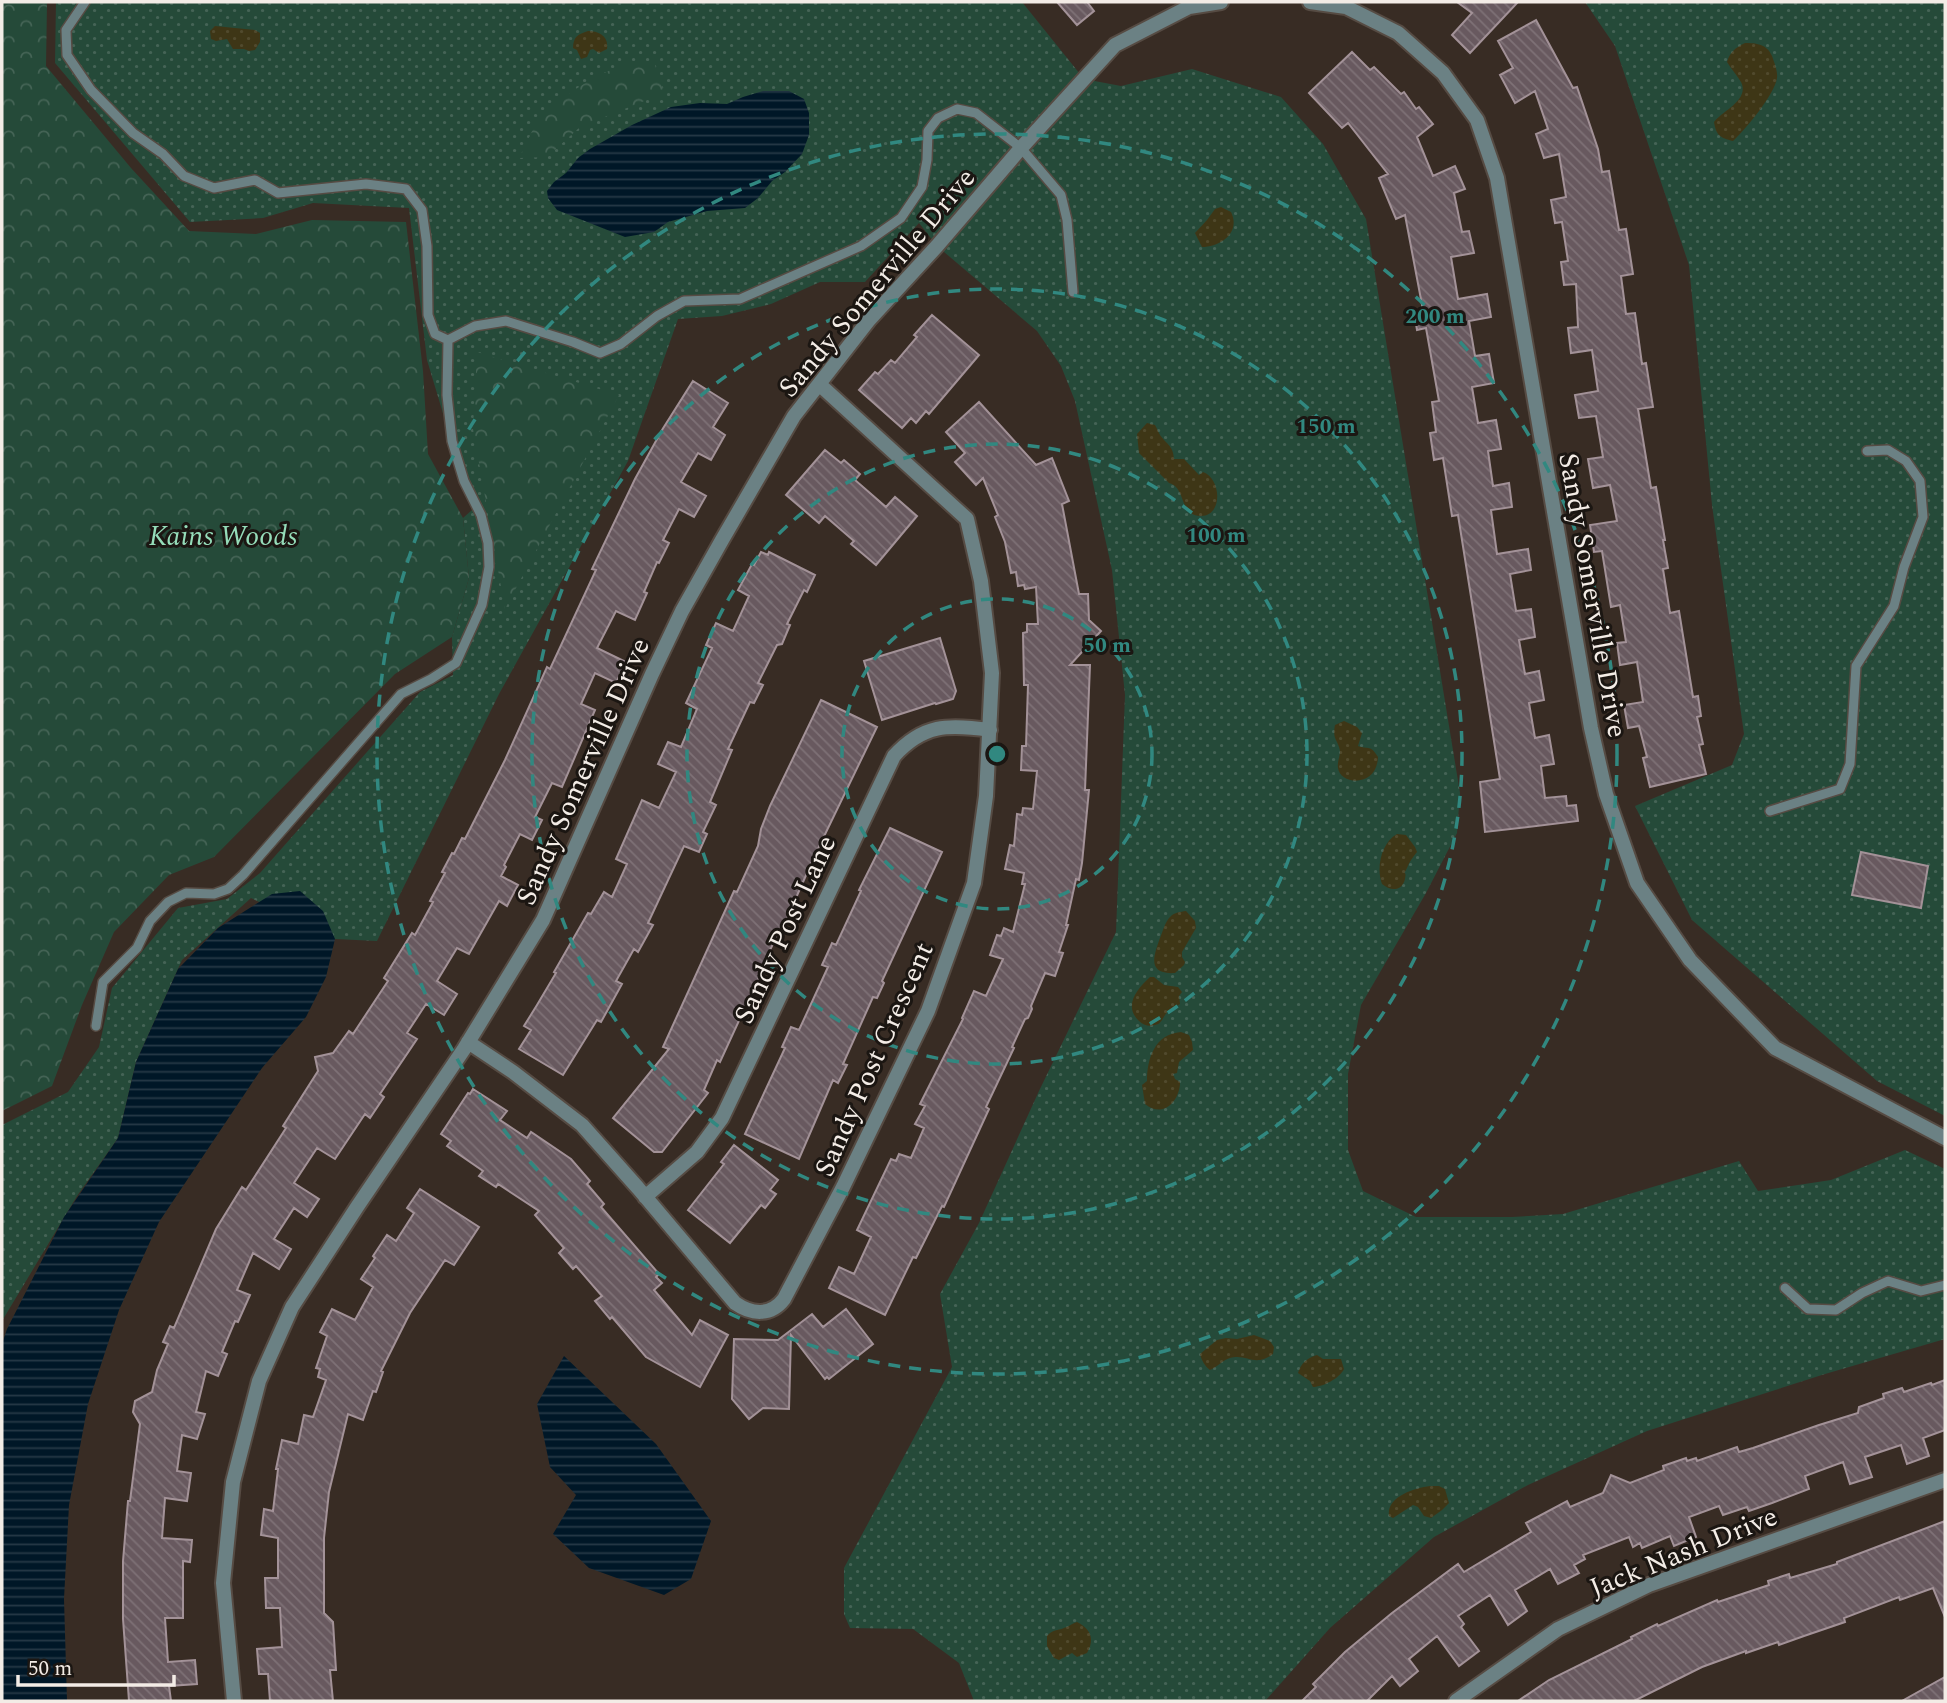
<svg xmlns="http://www.w3.org/2000/svg" width="1947" height="1703" font-family="Spectral,serif">
<defs>
<pattern id="grass-dots" width="8" height="8" patternUnits="userSpaceOnUse" patternTransform="scale(1.75)"><rect width="8" height="8" fill="#254a39"/><path d="M2 2h.1M6 6h.1" fill="none" stroke="#456456" stroke-width="1.8" stroke-linecap="round"/></pattern>
<pattern id="forest-crowns" width="20" height="18" patternUnits="userSpaceOnUse" patternTransform="scale(1.75)"><rect width="20" height="18" fill="#254a39"/><path d="M2 6a3 3 0 1 1 6 0M12 15a3 3 0 1 1 6 0" fill="none" stroke="#456456"/></pattern>
<pattern id="sand-dots" width="8" height="8" patternUnits="userSpaceOnUse" patternTransform="scale(1.75)"><rect width="8" height="8" fill="#3e3616"/><path d="M2 2h.1M6 6h.1" fill="none" stroke="#514a2d" stroke-width="1.8" stroke-linecap="round"/></pattern>
<pattern id="water-rules" width="6" height="5" patternUnits="userSpaceOnUse" patternTransform="scale(1.75)"><rect width="6" height="5" fill="#001727"/><path d="M0 2.5h6" fill="none" stroke="#263946"/></pattern>
<pattern id="building-back-hatch" width="6" height="6" patternUnits="userSpaceOnUse" patternTransform="scale(1.75)"><rect width="6" height="6" fill="#68595f"/><path d="M-1 5l2 2M0 0l6 6M5-1l2 2" fill="none" stroke="#7e7176"/></pattern>
</defs>
<rect width="100%" height="100%" fill="#382c24"/>
<path fill="url(#grass-dots)" d="M56 2H1022L1084 79 1121 86 1192 69 1281 97 1323 144 1366 219 1460 793 1457 833 1426 893 1361 1005 1348 1074V1150L1363 1191 1416 1217H1512L1563 1214 1739 1161 1758 1191 1831 1180 1905 1150 1945 1169V1339L1825 1374 1647 1431 1528 1485 1434 1537 1330 1628 1265 1701H974L959 1663 913 1629 850 1628 844 1614V1568L952 1367 940 1294 979 1223 1039 1091 1116 932 1125 695 1112 570 1075 401 1061 366 1037 331 937 246 919 223 865 282H820L771 304 722 316 678 319 628 461 499 694 377 941 335 939 251 898 182 960 136 1062 118 1138 77 1196 2 1321V1125L68 1092 99 1047 112 988 178 908 227 899 260 873 420 692 453 675 452 637 469 578 463 518 472 510 427 360 409 208 313 203 263 218 190 222 55 63Z
M1585 2H1945V1116L1877 1081 1692 920 1635 806 1732 765 1744 734 1712 505 1689 265 1615 46Z"/>
<path fill="url(#forest-crowns)" d="M2 2H47L46 66 131 168 189 231 256 234 312 220 406 222 423 371 428 454 463 518 469 578 452 637 395 674 214 857 169 875 114 932 82 1005 52 1086 2 1111Z
M654 62 664 93 580 127 547 157 519 158 536 123 562 98 593 78 622 65Z
M477 352 619 395 505 609 473 429Z"/>
<path fill="url(#sand-dots)" d="M215 26 255 30 260 33V42L255 50 249 51 244 49H233L227 39 216 41 211 39 210 31Z
M588 31C599 31 609 36 607 49L599 53 593 49 590 50 587 57 581 59 577 50 573 48C573 37 578 34 588 31Z
M1745 43C1756 43 1767 44 1772 56 1774 62 1778 71 1777 78 1775 94 1745 130 1733 141 1720 138 1716 135 1714 122 1722 111 1750 100 1741 82 1737 75 1731 69 1727 62 1730 52 1735 48 1745 43Z
M1221 207 1231 212C1241 232 1221 247 1202 247L1195 233 1207 220 1215 209Z
M1147 423 1155 425C1157 428 1158 432 1160 435 1167 445 1173 445 1174 459H1184L1199 475 1203 472C1222 479 1223 517 1200 516 1179 515 1186 487 1169 483L1139 453 1137 434Z
M1344 721 1357 727 1362 733 1358 746C1369 750 1370 744 1378 757 1377 788 1340 785 1338 768 1337 762 1340 757 1340 751 1338 739 1332 740 1335 725Z
M1397 834 1406 835 1415 847 1417 852C1413 857 1409 862 1407 868 1402 878 1407 868 1405 879 1402 892 1390 891 1382 884 1376 868 1381 843 1397 834Z
M1186 911 1195 921 1196 928 1182 952V957L1185 962 1184 965 1175 973C1146 975 1154 955 1160 938 1163 931 1165 922 1170 917 1175 912 1180 912 1186 911Z
M1150 977H1154L1164 985 1178 987 1182 992 1179 996 1180 1004C1177 1006 1173 1007 1170 1010 1163 1014 1163 1024 1155 1025 1149 1027 1143 1025 1139 1021 1123 1006 1137 989 1150 977Z
M1181 1032 1189 1035 1192 1042 1193 1050 1179 1062 1177 1073 1173 1074 1175 1079 1180 1082C1180 1101 1163 1119 1145 1104L1142 1085 1147 1081C1147 1058 1155 1034 1181 1032Z
M1254 1335 1270 1341 1274 1347 1273 1354C1254 1368 1247 1353 1230 1358 1223 1360 1217 1367 1210 1370 1204 1365 1202 1361 1200 1354L1217 1340 1226 1338 1237 1339Z
M1317 1355 1323 1359H1341L1344 1369C1340 1378 1323 1387 1313 1387L1310 1381 1298 1373C1301 1363 1307 1358 1317 1355Z
M1430 1486H1439L1445 1489 1449 1503 1442 1510 1431 1518 1424 1516 1418 1507 1413 1505 1393 1518 1389 1516C1386 1497 1414 1488 1430 1486Z
M1077 1622C1091 1629 1095 1639 1087 1653L1077 1657 1072 1653 1059 1660 1054 1658 1047 1646V1636C1053 1629 1057 1631 1064 1628 1070 1626 1071 1624 1077 1622Z"/>
<path fill="url(#water-rules)" d="M763 91H789L804 99 809 113V135L802 154 785 172 772 181 758 198 745 208 707 211 668 222 654 232 625 237 557 210 548 198 547 191 554 182 566 173 578 158 590 149 632 125 671 107 700 103 727 104 743 97Z
M300 891 323 911 335 939 326 977 306 1017 262 1068 159 1222 119 1310 88 1404 69 1505 64 1599 67 1701H2V1344L7 1329 64 1217 118 1138 136 1062 178 969 218 928 272 894Z
M564 1356 656 1444 711 1521 691 1579 664 1595 589 1568 553 1534 576 1495 550 1467 537 1404Z"/>
<path fill="url(#building-back-hatch)" stroke="#a39298" stroke-width="2" d="M1057 2H1087L1094 11 1077 25Z
M1457 2H1518L1470 53 1452 35 1472 13Z
M1536 20 1573 88 1577 87 1598 149 1602 172 1609 171 1619 230 1626 229 1633 274 1621 276 1626 314 1635 313 1642 364 1646 363 1653 407 1638 409 1651 488 1656 487 1665 540H1663L1668 568 1663 569 1670 613 1679 611 1693 697 1698 696 1701 716 1697 717 1703 744 1699 745 1706 774 1650 787 1643 758 1647 757 1639 726 1628 728 1624 705 1643 702 1637 662 1620 665 1617 643 1626 642 1620 605 1611 607 1602 551 1594 552 1590 525 1617 521 1610 485 1593 488 1588 459 1603 457 1596 416 1579 418 1575 395 1598 391 1592 350 1571 353 1568 328 1578 327 1576 284 1564 285 1561 262 1568 261 1562 222 1555 223 1551 200 1566 197 1559 154 1544 158 1536 134 1548 129 1535 91 1515 103 1500 75 1513 68 1498 41Z
M1352 52 1370 70 1374 67 1401 94 1404 92 1416 109 1419 107 1433 124 1417 137 1433 176 1455 166 1465 189 1454 193 1462 232 1469 231 1474 253 1451 257 1458 299 1487 294 1491 317 1469 321 1475 356 1489 354 1494 383 1472 387 1478 423 1496 420 1501 449 1488 451 1493 486 1509 483 1512 507 1491 510 1497 554 1528 549 1531 570 1510 574 1516 611 1531 609 1535 637 1519 640 1525 674 1539 671 1544 700 1529 703 1535 738 1549 735 1554 764 1541 766 1545 798 1566 796 1567 806 1576 805 1578 821 1485 832 1480 782 1500 779 1458 515 1452 516 1443 458 1434 460 1430 433 1436 432 1432 402 1439 401 1426 328 1417 330 1414 312 1423 310 1405 215 1396 219 1379 178 1388 174 1348 123 1342 128 1309 93Z
M932 315 979 355 929 414 926 411 916 423 911 418 902 428 859 390 875 372 878 374 891 360 895 363 917 337 914 335Z
M693 381 728 403 713 427 725 435 711 460 698 453 681 482 706 496 694 517 679 509 663 540 669 543 659 563 657 562 644 592 647 593 635 620 616 611 597 648 626 662 616 683 595 673 581 704 595 710 562 787 552 783 535 817 542 820 532 840 520 834 504 865 506 867 501 876 518 885 507 906 499 901 469 954 457 948 437 981 457 994 444 1015 426 1004 407 1033 417 1039 380 1094 384 1097 370 1118 365 1114 335 1159 317 1148 294 1183 319 1199 307 1217 294 1208 274 1239 291 1249 279 1269 253 1253 237 1290 250 1295 238 1322 235 1321 222 1352 227 1354 218 1376 206 1371 196 1412 205 1414 197 1439 182 1435 177 1471 191 1473 187 1501 165 1498 162 1538 192 1540 190 1562 183 1561V1618H165L168 1662 195 1660 197 1684 169 1686 171 1701H129L123 1619V1561L128 1501H130L140 1424 133 1412 135 1401 152 1392 157 1370 168 1344 163 1342 170 1326 174 1328 216 1229 242 1187 246 1190 286 1128 283 1126 318 1071 315 1057 333 1053 349 1031 353 1034 388 981 384 978 412 933 415 935 433 902 430 901 445 873 442 872 452 853 454 854 462 838 465 839 505 760 547 667 550 669 596 570 592 569 635 479 662 430Z
M979 402 1036 465 1052 458 1069 501 1062 504 1079 594H1088L1089 620 1101 631 1070 665H1090L1085 790H1089L1082 863 1079 880 1076 879 1066 925H1068L1059 952 1063 953 1055 976 1045 973 1031 1006 1032 1009 1028 1018 1025 1019 1012 1047 1014 1048 986 1107 989 1109 944 1207 942 1206 916 1258 913 1257 885 1315 829 1288 839 1267 854 1274 871 1237 857 1230 891 1159 896 1161 899 1154 911 1158 924 1128 915 1124 925 1106 920 1104 963 1019 962 1018 974 991 986 996 1003 959 990 955 997 935 1001 936 1004 928 1013 932 1025 884H1022L1024 873 1005 869 1010 845 1014 846 1017 814 1022 815 1023 808 1033 809 1037 771 1021 770 1022 746H1026L1028 685H1024L1023 633 1027 632V624H1038L1036 587 1025 589 1024 585 1018 586 1016 572 1011 573 1005 542 995 517 998 515 983 478 976 485 955 462 965 453 946 432Z
M825 450 841 463 844 460 860 474 855 480 886 507 895 497 917 516 876 565 851 544 854 541 825 516 819 523 786 495Z
M761 552 768 555 769 552 815 575 807 592 804 590 787 624 790 625 782 644 777 645 758 683 763 685 754 703 750 702 728 749 732 750 710 802 716 805 703 832 707 834 699 852 684 846 648 923 653 925 638 952 634 949 616 981 622 984 601 1022 597 1020 563 1075 519 1049 531 1030 524 1026 537 1005 556 973 554 972 588 913 591 914 604 892 612 897 627 864 616 859 642 800 659 808 676 772 658 764 668 742 681 747 697 709 686 703 712 648 706 645 716 623 733 631 749 596 738 590 752 564 754 565Z
M940 638 956 691 953 699 936 704 935 703 882 720 864 661Z
M821 700 877 727 815 855 776 943 774 942 758 974 760 975 720 1062 717 1060 704 1090 708 1093 662 1152H654L613 1118 669 1049 663 1047 734 891 737 892 758 846 761 829 770 806Z
M890 828 942 852 882 981 884 983 877 998 873 997 843 1064 847 1065 838 1083 833 1080 799 1159 745 1134 785 1048 782 1047 791 1027 799 1030 828 967 822 965 832 943 836 945 861 891 859 890Z
M1861 852 1928 866 1921 908 1852 895Z
M473 1089 507 1111 500 1120 527 1138 531 1132 571 1159 590 1181 587 1184 604 1204 601 1207 659 1274 656 1277 662 1283 654 1290 692 1335 700 1320 728 1335 700 1387 646 1357 612 1317 610 1319 595 1301 602 1296 576 1266 573 1269 559 1253 564 1248 535 1215 539 1211 498 1184 496 1187 479 1176 483 1171 447 1146 451 1141 441 1134 468 1093 470 1094Z
M734 1145 778 1180 770 1190 776 1194 765 1208 761 1205 730 1243 688 1210 724 1164 721 1162Z
M420 1189 479 1227 454 1265 445 1260 410 1313 381 1371 383 1372 376 1392 373 1391 363 1420 348 1414 329 1492 324 1538V1613L333 1622 336 1670H330L333 1701H270L268 1674H259L257 1649 282 1647 280 1608H266L265 1578H278V1538L261 1535 264 1509 273 1511 278 1469H276L282 1440 298 1444 304 1415 313 1417 326 1380 318 1377 320 1369 316 1368 327 1336 320 1332 332 1309 355 1320 373 1287 361 1279 375 1258 373 1256 387 1235 396 1241 414 1213 407 1208Z
M846 1309 873 1344 829 1379 827 1377 825 1379 791 1335 789 1409 763 1408 749 1419 732 1399 734 1339 778 1340 812 1314 823 1327Z
M1945 1380V1430L1923 1438 1929 1456 1907 1464 1901 1445 1865 1457 1872 1477 1850 1484 1843 1462 1805 1476 1809 1489 1772 1503 1749 1511 1747 1507 1723 1515 1719 1506 1689 1517 1696 1537 1674 1546 1670 1536 1642 1548 1640 1543 1633 1547 1629 1537 1583 1555 1585 1559 1574 1565 1579 1573 1558 1584 1550 1569 1515 1590 1527 1611 1508 1625 1490 1595 1458 1616 1464 1624 1461 1627 1479 1651 1459 1666 1437 1636 1409 1659 1418 1671 1400 1686 1392 1676 1367 1701H1302L1316 1687 1313 1684 1345 1652 1392 1613 1458 1564 1464 1572 1531 1532 1526 1523 1567 1501 1570 1507 1603 1493 1611 1475 1630 1483 1664 1470 1663 1466 1686 1458 1687 1461 1696 1458 1697 1461 1737 1447 1739 1452 1753 1448 1819 1425 1858 1413 1859 1407 1884 1398 1883 1394 1902 1388 1904 1392 1931 1383 1932 1385Z
M1945 1521V1617L1933 1588 1900 1600 1899 1597 1844 1618 1845 1622 1804 1636 1779 1645 1778 1642 1746 1653V1651L1702 1667 1634 1701H1518L1549 1680 1632 1639 1631 1637 1657 1624 1658 1626 1717 1600 1718 1602 1769 1585 1768 1581 1789 1574 1790 1578 1837 1564V1562Z
M1945 1677V1701H1902Z"/>
<g fill="none" stroke-linecap="round" stroke-linejoin="round">
<defs>
<path id="service" d="M85 2 66 30 67 55 91 90 133 133 163 154 184 176 214 188 255 180 278 193 366 184 406 189 422 210 427 246 428 315 435 334 448 340
M1770 811 1840 789 1850 764 1856 666 1894 606 1904 567 1923 517 1920 481 1906 461 1888 450 1867 451
M96 1026 103 982 137 948 150 921 168 902 186 893 214 894 228 889 243 875 401 694 431 679 456 663 482 605 489 567 488 543 481 515 464 481 452 441 447 395 448 340 475 326 506 321 573 342 600 353 621 344 657 316 684 301 740 299 861 246 901 218 922 187 927 160 928 131 938 118 957 109 976 113 1021 148 1061 195 1067 220 1073 292
M1785 1288 1808 1309 1836 1310 1862 1293 1888 1281 1921 1291 1945 1285"/>
<path id="minor" d="M1310 2 1346 7 1398 33 1443 73 1477 120 1497 178 1591 728 1606 794 1637 883 1690 960 1775 1048 1945 1138
M468 1042 513 1072 582 1125 638 1188 735 1303C752 1315 771 1316 784 1299L843 1187 928 1011 974 883 986 796 992 673 981 581 967 519 819 384
M645 1197 697 1152 722 1118 894 756C923 724 948 724 990 730
M234 1701 223 1583 233 1482 259 1381 292 1307 357 1207 464 1049 543 920 652 674 682 611 722 540 794 416 869 320 937 246 1021 148 1115 45 1189 7 1221 2
M1456 1701 1558 1629 1649 1585 1945 1480"/>
</defs>
<use href="#service" stroke="#564b43" stroke-width="12"/>
<use href="#minor" stroke="#564b43" stroke-width="18"/>
<use href="#service" stroke="#6b8184" stroke-width="9"/>
<use href="#minor" stroke="#6b8184" stroke-width="14"/>
</g>
<g fill="none" stroke="#318880" stroke-width="3.5" stroke-dasharray="12 9">
<circle cx="997" cy="754" r="155"/>
<circle cx="997" cy="754" r="310"/>
<circle cx="997" cy="754" r="465"/>
<circle cx="997" cy="754" r="620"/>
</g>
<g text-anchor="middle" stroke-width="6" stroke-linejoin="round" paint-order="stroke">
<g font-size="28" fill="#f3ece6" stroke="#1b1612">
<text transform="translate(876 282) rotate(-50)" y="10">Sandy Somerville Drive</text>
<text transform="translate(1594 595) rotate(80)" y="10">Sandy Somerville Drive</text>
<text transform="translate(582 771) rotate(-66)" y="10">Sandy Somerville Drive</text>
<text transform="translate(784 929) rotate(-65)" y="10">Sandy Post Lane</text>
<text transform="translate(873 1059) rotate(-66)" y="10">Sandy Post Crescent</text>
<text transform="translate(1683 1551) rotate(-22)" y="10">Jack Nash Drive</text>
</g>
<g font-size="28" font-style="italic" fill="#95dcb9" stroke="#1b1612">
<text x="223" y="545">Kains Woods</text>
</g>
</g>
<circle cx="997" cy="754" r="10" fill="#318880" stroke="#1b1612" stroke-width="3.5"/>
<g font-size="21" text-anchor="middle" font-weight="bold" fill="#318880" stroke="#1b1612" stroke-width="6" stroke-linejoin="round" paint-order="stroke">
<text x="1435" y="323">200 m</text>
<text x="1326" y="433">150 m</text>
<text x="1216" y="542">100 m</text>
<text x="1107" y="652">50 m</text>
</g>
<rect width="1947" height="1703" fill="none" stroke="#f3ece6" stroke-width="7"/>
<path d="M18 1675v10h156v-10" fill="none" stroke="#f3ece6" stroke-width="3.5"/>
<text x="28" y="1675" font-size="21" fill="#f3ece6" stroke="#1b1612" stroke-width="5" paint-order="stroke">50 m</text>
</svg>
